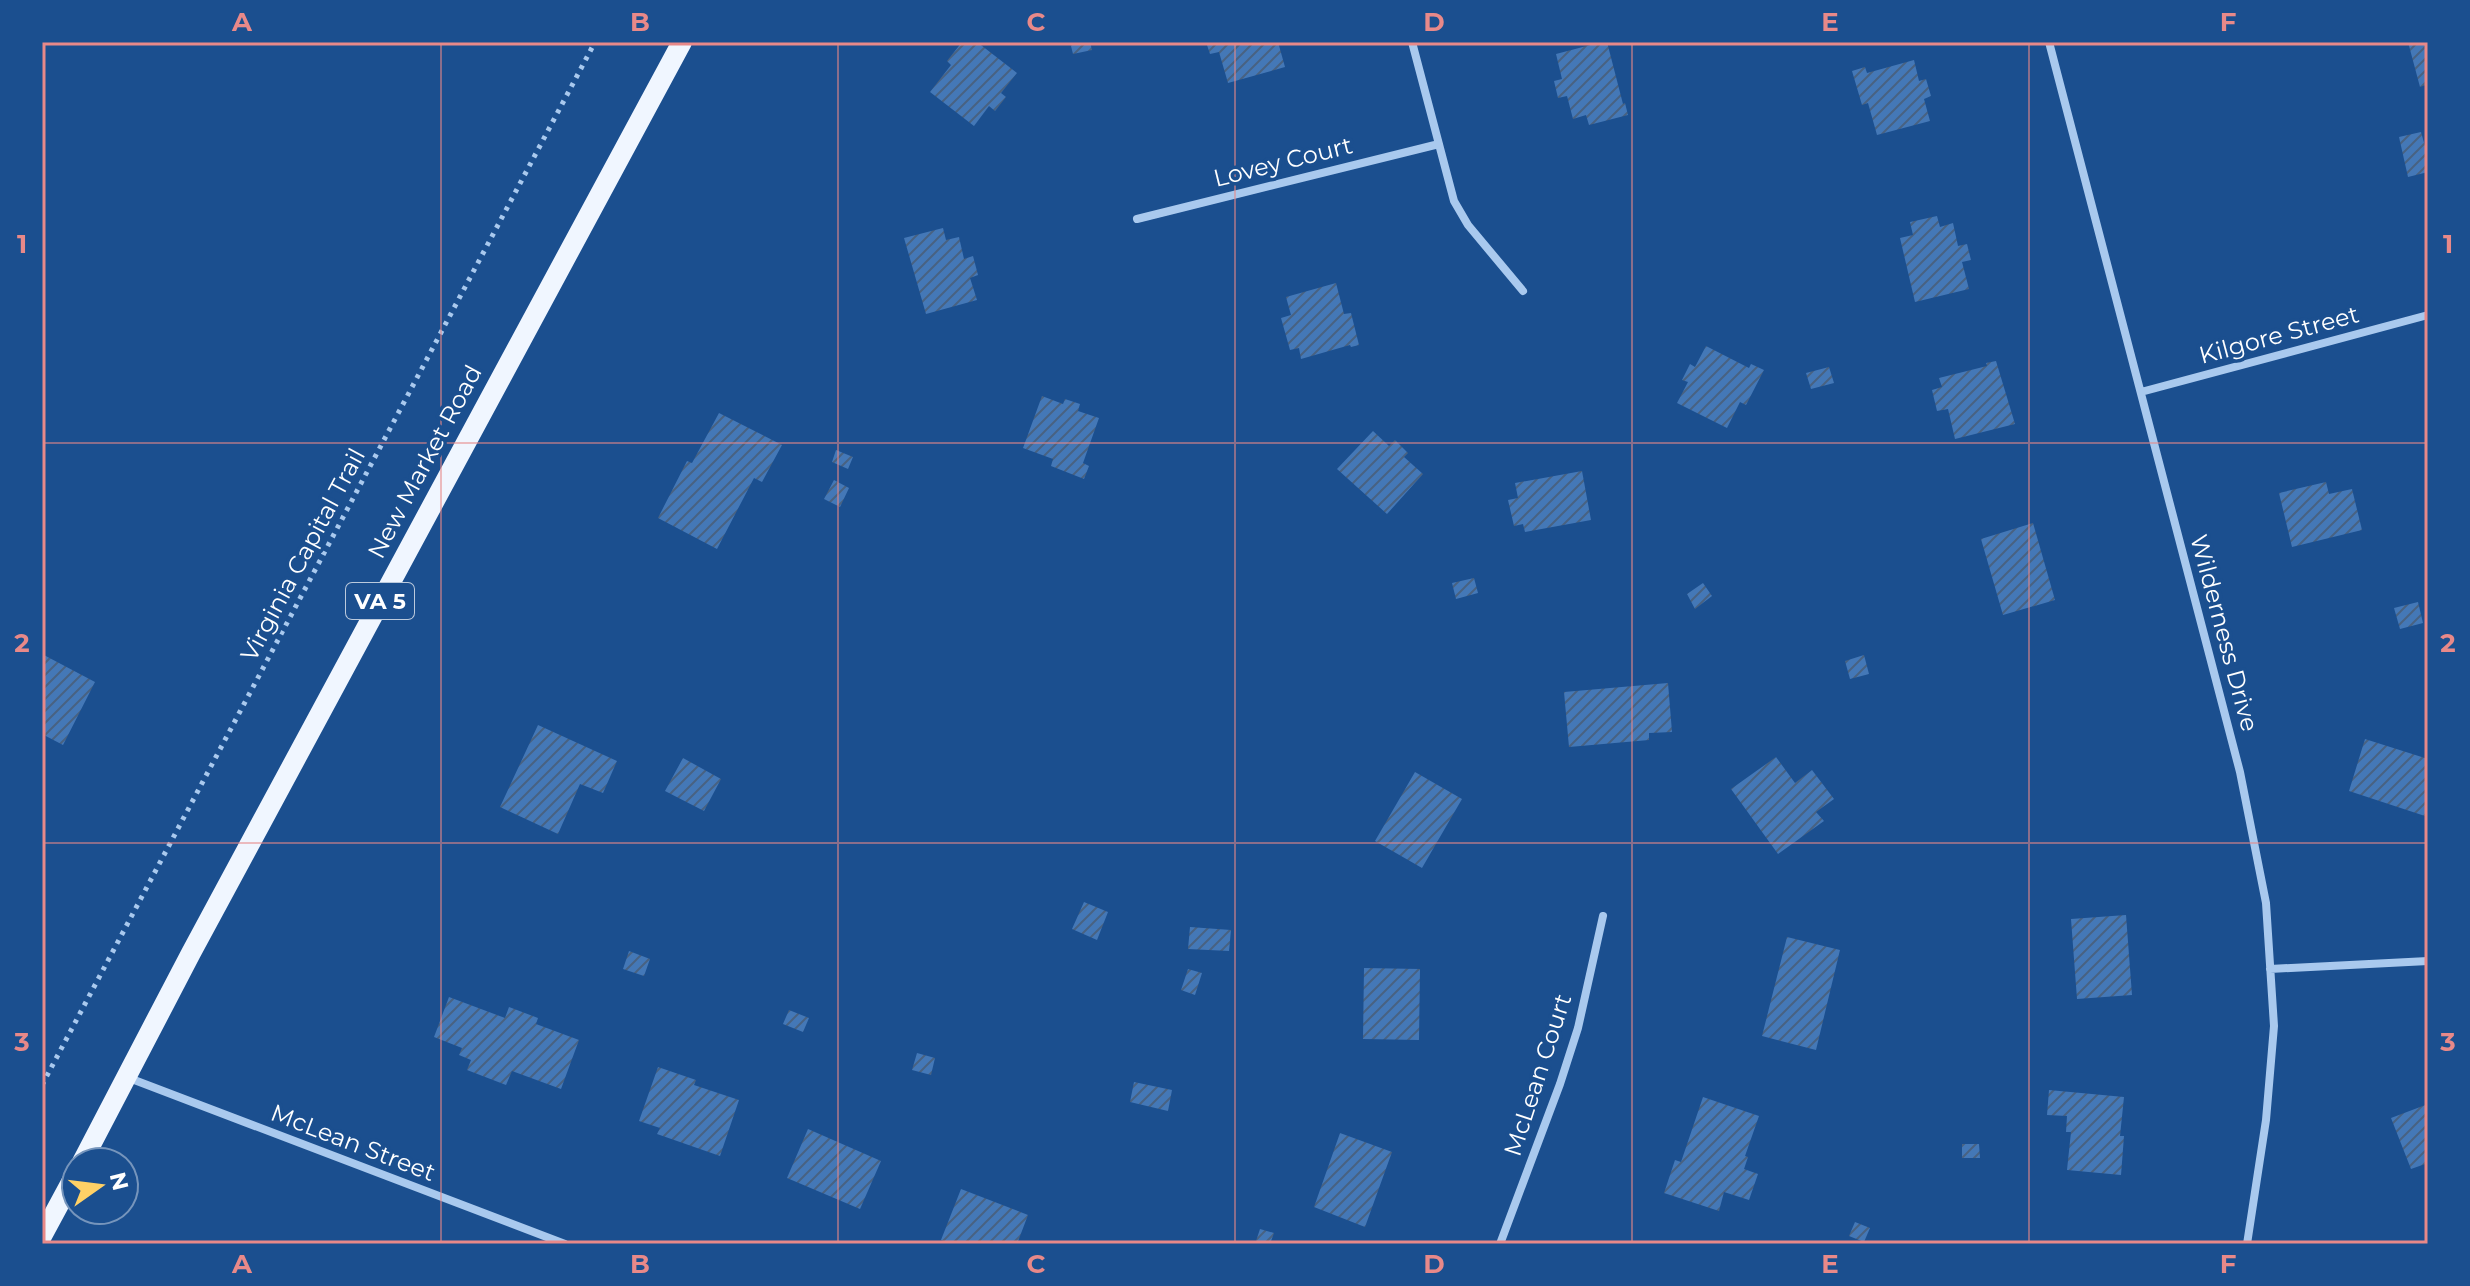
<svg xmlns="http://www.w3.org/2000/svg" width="2470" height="1286" font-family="Montserrat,sans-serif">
<defs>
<pattern id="building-hatch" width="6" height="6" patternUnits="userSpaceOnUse" patternTransform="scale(2)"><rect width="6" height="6" fill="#4478b7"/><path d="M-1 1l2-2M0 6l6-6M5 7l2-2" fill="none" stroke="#486282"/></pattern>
</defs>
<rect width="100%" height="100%" fill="#1b4f8f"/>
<path fill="url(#building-hatch)" d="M962 42 967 45 969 42H977L1017 73 1001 93 1006 97 995 111 989 106 974 126 930 92 951 65 947 61Z
M1070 42H1090L1092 50 1073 54Z
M1206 42H1278L1285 67 1228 83 1219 52 1210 54Z
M1602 42H1607L1623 104 1625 103 1628 115 1589 125 1586 115 1573 119 1567 96 1558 98 1554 81 1562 79 1556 54Z
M2408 42H2428V84L2420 87Z
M1914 60 1919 81 1926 79 1931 96 1924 99 1930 121 1877 135 1868 103 1862 105 1852 71 1865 67 1867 73Z
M2421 132 2428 157V172L2408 177 2399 137Z
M1937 216 1940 227 1953 223 1958 246 1967 244 1971 260 1962 262 1969 289 1915 302 1900 238 1913 235 1910 222Z
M943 228 946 240 959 237 964 259 973 256 978 275 970 278 977 300 926 314 904 238Z
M1336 283 1344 314 1351 313 1359 345 1351 347 1350 345 1301 359 1299 348 1290 350 1281 318 1291 315 1286 297Z
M1706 346 1749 368 1751 364 1764 370 1746 405 1740 402 1727 428 1677 403 1688 382 1682 380 1690 364 1695 367Z
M1996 361 2015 424 1955 439 1948 409 1937 411 1932 390 1942 387 1939 378 1987 366 1986 363Z
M1829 367 1834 383 1811 389 1806 373Z
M1042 396 1063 404 1065 399 1080 404 1078 411 1099 418 1083 463 1089 466 1084 479 1051 466 1053 459 1023 448Z
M719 413 782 445 762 482 754 478 717 549 658 518 687 461 692 463Z
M1373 431 1389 446 1395 440 1408 453 1404 457 1423 474 1387 514 1337 469Z
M836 450 853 457 848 469 832 462Z
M1582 471 1591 520 1525 532 1523 524 1514 526 1508 500 1518 498 1515 483Z
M834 480 849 488 840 507 824 499Z
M2326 482 2329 494 2352 489 2362 530 2292 547 2279 493Z
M2033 523 2055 600 2003 615 1981 539Z
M1474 578 1478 593 1456 599 1452 583Z
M1703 583 1712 596 1695 609 1687 594Z
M2418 602 2423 623 2400 629 2394 608Z
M42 654 95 682 63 745 42 734Z
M1864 655 1869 674 1850 679 1845 661Z
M1668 683 1672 732 1649 733V740L1569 747 1564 692Z
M538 725 617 761 603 793 580 784 558 834 500 807Z
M2365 739 2428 759V817L2349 791Z
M1776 757 1795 783 1812 770 1834 799 1816 812 1824 821 1778 854 1731 789Z
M683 758 721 779 704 811 665 791Z
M1415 772 1462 799 1422 868 1375 841Z
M1084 902 1108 912 1097 940 1072 929Z
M2126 915 2132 995 2077 999 2071 919Z
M1190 927 1231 930 1229 951 1188 949Z
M1787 937 1840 950 1816 1050 1762 1036Z
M629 951 650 959 644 976 623 969Z
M1364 968 1420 969 1419 1040 1363 1039Z
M1188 969 1202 973 1195 995 1181 990Z
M449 997 505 1018 509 1007 538 1018 536 1024 579 1040 561 1089 512 1071 506 1085 467 1070 471 1060 459 1055 462 1048 434 1037Z
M789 1010 809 1018 803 1032 783 1024Z
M917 1053 935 1058 931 1075 912 1070Z
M658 1067 696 1080 694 1085 739 1100 720 1156 657 1134 660 1128 639 1121Z
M1134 1082 1172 1090 1168 1111 1130 1102Z
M2049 1090 2124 1097 2120 1136H2124L2121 1175 2067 1170 2071 1132H2066L2067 1116 2047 1115Z
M1703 1097 1759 1116 1745 1156 1748 1157 1744 1169 1758 1174 1749 1200 1724 1192 1719 1211 1664 1193 1675 1160 1681 1162Z
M2428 1104V1163L2411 1169 2391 1118Z
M808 1129 881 1161 860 1209 787 1178Z
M1340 1133 1392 1152 1365 1227 1314 1207Z
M1962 1144H1979L1980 1158H1962Z
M961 1189 1028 1215 1017 1244H951L941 1240Z
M1855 1222 1870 1228 1864 1242 1849 1236Z
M1260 1229 1274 1233 1270 1244H1255Z"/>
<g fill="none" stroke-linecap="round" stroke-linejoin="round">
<path stroke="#a9c9ee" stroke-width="5" stroke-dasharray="4 6" stroke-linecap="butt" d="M42 1085 595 42"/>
<path stroke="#a9c9ee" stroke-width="8" d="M1412 42 1454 201 1468 225 1523 291
M2049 42 2240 772 2266 903 2274 1026 2266 1120 2247 1244
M1137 219 1439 144
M2141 392 2428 315
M2270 969 2428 961
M129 1078 565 1244
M1500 1244 1560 1084 1578 1028 1603 916"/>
<path stroke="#f0f6ff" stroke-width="20" d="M82 1162 191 953 682 42
M42 1236 76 1173"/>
</g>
<path fill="none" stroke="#e88989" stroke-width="2" stroke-opacity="0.55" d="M441 42V1244M838 42V1244M1235 42V1244M1632 42V1244M2029 42V1244M42 443H2428M42 843H2428"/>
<g text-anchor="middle" stroke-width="7" stroke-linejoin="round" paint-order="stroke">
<rect fill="#1b4f8f" stroke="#bbcadd" stroke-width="2" x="346" y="583" width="68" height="36" rx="6"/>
<g font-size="22" font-weight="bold" fill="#fff">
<text x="380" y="609">VA 5</text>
</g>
<g font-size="24" fill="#fff" stroke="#1b4f8f">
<text transform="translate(1283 162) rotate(-14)" y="8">Lovey Court</text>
<text transform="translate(2279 335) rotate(-15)" y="8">Kilgore Street</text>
<text transform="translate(425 462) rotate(-62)" y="8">New Market Road</text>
<text transform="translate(303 555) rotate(-62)" y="8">Virginia Capital Trail</text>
<text transform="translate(2224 633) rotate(75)" y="8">Wilderness Drive</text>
<text transform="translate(1538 1075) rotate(-72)" y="8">McLean Court</text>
<text transform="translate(353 1143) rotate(21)" y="8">McLean Street</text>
</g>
</g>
<rect width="2470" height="1286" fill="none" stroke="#1b4f8f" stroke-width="88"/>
<g transform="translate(100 1186) rotate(76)"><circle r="38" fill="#1b4f8f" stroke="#7695bc" stroke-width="2"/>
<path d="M0-6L14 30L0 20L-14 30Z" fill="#ffd166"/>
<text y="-12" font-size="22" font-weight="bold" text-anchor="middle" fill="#ffffff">N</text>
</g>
<rect x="44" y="44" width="2382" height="1198" fill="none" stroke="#e88989" stroke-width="3"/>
<g font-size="26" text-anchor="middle" font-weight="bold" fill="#e88989">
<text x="242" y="31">A</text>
<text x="640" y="31">B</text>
<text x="1036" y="31">C</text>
<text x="1434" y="31">D</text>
<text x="1830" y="31">E</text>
<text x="2228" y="31">F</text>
<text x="22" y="253">1</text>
<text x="2448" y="253">1</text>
<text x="22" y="652">2</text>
<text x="2448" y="652">2</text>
<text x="22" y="1051">3</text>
<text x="2448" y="1051">3</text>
<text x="242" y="1273">A</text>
<text x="640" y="1273">B</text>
<text x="1036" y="1273">C</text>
<text x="1434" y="1273">D</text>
<text x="1830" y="1273">E</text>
<text x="2228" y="1273">F</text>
</g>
</svg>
